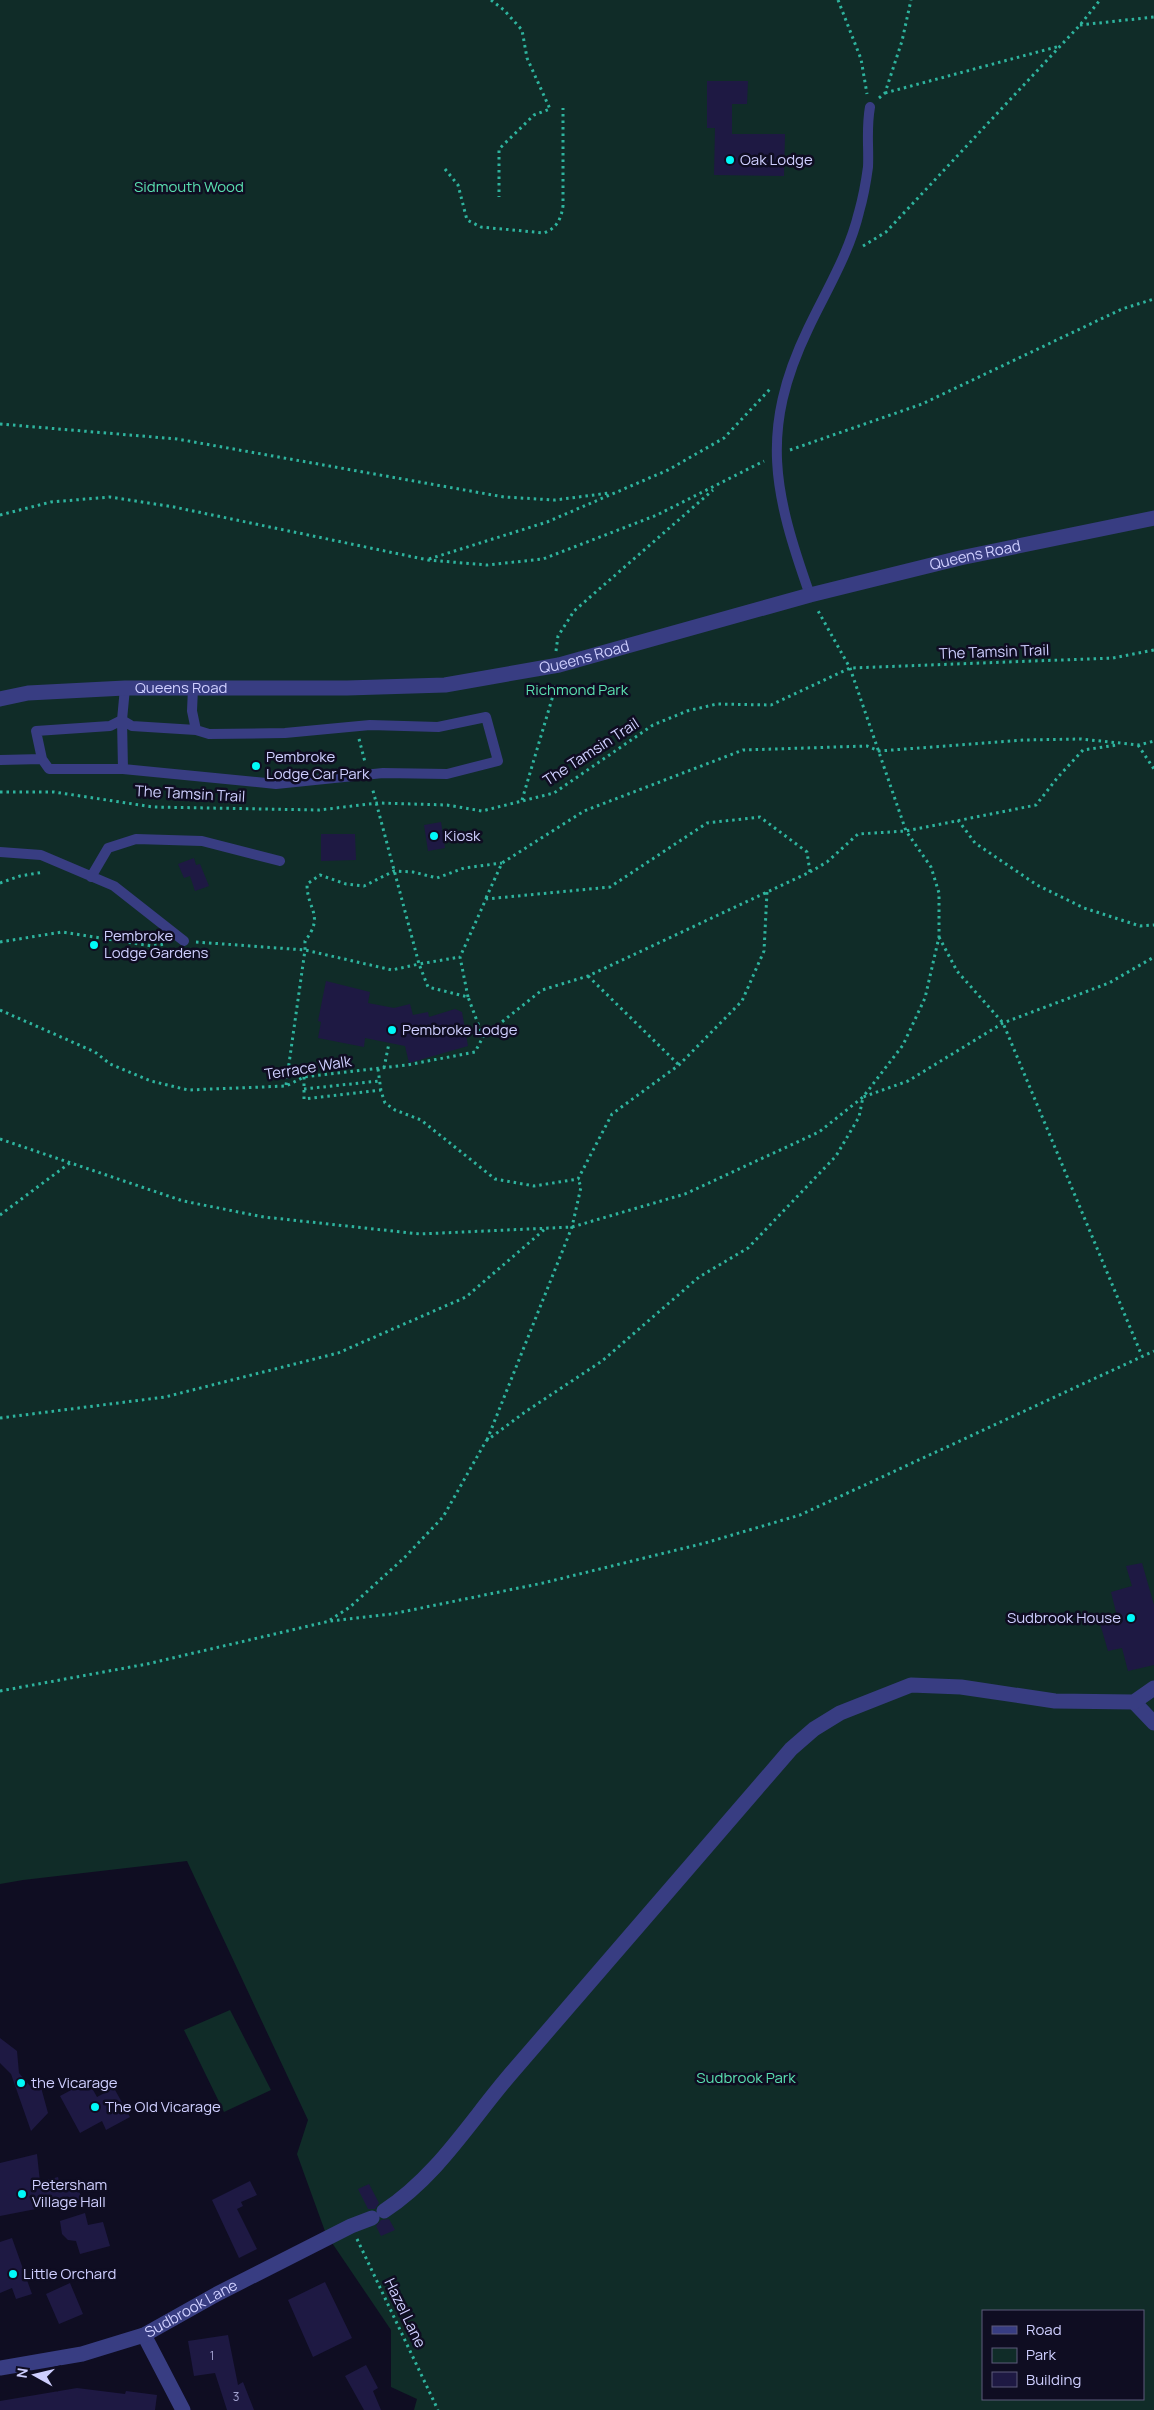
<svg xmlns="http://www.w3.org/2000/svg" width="1154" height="2410" font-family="Manrope,sans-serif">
<rect width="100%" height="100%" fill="#0f0d22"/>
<path fill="#102c28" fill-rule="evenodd" d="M0 0H1154V2410H414L417 2399 391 2387V2330L326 2234 297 2154 308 2120 187 1861 23 1880 0 1884ZM983 2311H1143V2399H983Z
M230 2010 271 2090 224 2112 184 2030Z"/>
<path fill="#1e1943" d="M707 81H748L747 104H732V134H785L784 176 714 175 715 128H707Z
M441 822 445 848 428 851 424 825Z
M321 834H355L356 860 321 861Z
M194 858 196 865 200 864 209 886 195 891 190 876 184 878 178 864Z
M326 981 370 992 368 1003 394 1008 410 1004 413 1015 428 1012 429 1017 455 1009 462 1012 468 1046 409 1063 405 1046 365 1038 364 1047 318 1038 321 1022 318 1021Z
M1142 1563 1154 1605V1665L1128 1671 1122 1648 1108 1651 1099 1620 1117 1616 1111 1592 1132 1586 1126 1566Z
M0 2038 17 2051 19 2073 30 2086 39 2080 48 2113 31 2131 11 2074 0 2063Z
M88 2081 97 2097 114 2088 130 2117 106 2130 102 2121 80 2133 60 2096Z
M37 2154 40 2182 58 2177 60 2185 76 2181 82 2200 0 2216V2163Z
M250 2181 257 2195 241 2202 243 2206 237 2209 257 2249 239 2258 212 2200Z
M369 2184 379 2203 375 2209H368L358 2189Z
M85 2213 88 2225 103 2222 110 2246 80 2254 76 2241 68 2240 62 2234 60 2221Z
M389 2219 395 2230 381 2236 376 2226 381 2220Z
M12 2238 32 2294 16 2299 12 2288 0 2293V2242Z
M325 2282 352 2338 313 2357 288 2300Z
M70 2283 83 2314 59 2324 46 2294Z
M228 2335 238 2385 243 2382 254 2410H227L215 2373 194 2376 188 2341Z
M366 2365 378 2388 373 2391 381 2410H364L345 2376Z
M77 2388 125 2394 126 2391 157 2395 155 2410H0V2401Z"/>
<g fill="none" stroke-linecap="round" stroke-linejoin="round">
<path stroke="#2eb49e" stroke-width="3" stroke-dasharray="2.5 4" stroke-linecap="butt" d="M491 0 504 10 522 30 527 58 550 109 534 115 499 149V197
M838 0 861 59 867 94
M1080 25 1154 17
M885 93 1060 46
M879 98 885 93 902 41 911 0
M445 169 458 185 467 220 481 227 544 233C557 228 561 219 563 206V108
M863 246 886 232 1080 25 1100 0
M0 424 177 439 504 497 555 500 609 493
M790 450 922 404 1122 309 1154 299
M0 515 51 502 110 497 174 507 428 560 487 565 543 559 657 515 764 461
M429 559 547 522 668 470 724 438 771 388
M556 651 558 636 574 611 713 490
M359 739 365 762
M1138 745 1154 769
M0 792H54L153 807 319 810 378 803 447 805 482 811 554 793 653 725 687 711 717 704 771 705 850 668 1113 658 1154 650
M522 800 557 682
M958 820 975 843 1037 885 1084 908 1140 926 1154 925
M810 872 827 862 858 834 906 831 1036 805 1058 777 1083 750 1117 745
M0 883 20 876 44 872
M486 898 502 863 584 811 743 750 867 746 879 751 1024 740 1081 739 1139 745 1154 741
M939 937 957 971 1003 1023 1142 1356
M0 942 62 932 152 946 165 944
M196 942 305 950 392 970 419 964 372 787
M588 976 679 1065
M468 997 460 957 486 899 610 887 707 823 760 817 807 852 810 872 588 976 542 990 483 1037
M0 1010 95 1052 110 1064 151 1081 188 1090 286 1086 304 1077 407 1065 475 1052 483 1037 468 997 428 987 419 964 460 957
M384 1068 389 1043
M378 1069 381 1091 385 1103 395 1110 421 1120 495 1179 534 1186 578 1179 612 1114 679 1065 742 1001 764 951 767 892
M304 1077V1099L381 1090
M286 1085 305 950V941C325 915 307 910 307 884L320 875 346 884 364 886 394 871 413 872 437 878 464 868 502 863
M304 1089 379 1081
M0 1139 183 1201 264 1217 420 1234 572 1227 685 1194 819 1132 863 1097 903 1045 925 998 939 937V893L931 867 906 831 850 668 817 609
M0 1215 71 1162
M0 1418 165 1397 338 1353 466 1297 545 1229
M487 1440 572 1227 581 1187 578 1179
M330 1620 350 1607 404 1558 443 1517 486 1441 525 1412 602 1361 699 1277 748 1248 836 1156 859 1117 863 1097 908 1081 1003 1023 1109 983 1154 957
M0 1691 147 1664 330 1621 392 1614 543 1583 705 1543 800 1515 1154 1351
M357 2239 438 2410"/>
<path stroke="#383d82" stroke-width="10" d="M810 595C774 493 759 431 808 329 826 291 849 254 859 212 863 198 866 182 868 167 869 147 866 129 870 107
M125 688 122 720 110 726 36 731 42 759 49 769H123L276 784 383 773 447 774 498 761 486 717 438 727 370 725 285 733 209 734 196 730 192 711 193 688
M122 720 132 726 196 730
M122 720 123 769
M0 760 42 759
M0 852 41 855 114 886 184 941
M91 877 108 848 136 839 202 841 280 861"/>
<g stroke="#383d82" stroke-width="15">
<path id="s1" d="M0 699 28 693 125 688H347L445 685 559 665 810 595 960 558 1154 518"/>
<path d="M1134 1702 1154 1723"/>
<path d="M384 2211C439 2175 472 2118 514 2070 606 1963 699 1856 791 1749L814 1729 840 1713 911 1685 961 1687 1055 1701 1134 1702 1154 1688"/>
<path d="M144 2335 183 2410"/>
<path id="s2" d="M0 2368 82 2354 144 2335 217 2294 351 2226 372 2218"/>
</g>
</g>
<g fill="#00faf9" stroke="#0f0d22" stroke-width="2">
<circle cx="730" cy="160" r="5"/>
<circle cx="256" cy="766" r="5"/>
<circle cx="434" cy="836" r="5"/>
<circle cx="94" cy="945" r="5"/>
<circle cx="392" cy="1030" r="5"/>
<circle cx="1131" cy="1618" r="5"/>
<circle cx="21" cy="2083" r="5"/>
<circle cx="95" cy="2107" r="5"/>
<circle cx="22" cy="2194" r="5"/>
<circle cx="13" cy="2274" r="5"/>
</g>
<g text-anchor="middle" stroke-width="5" stroke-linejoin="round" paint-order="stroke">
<g font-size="12" fill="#a3a2d0">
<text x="212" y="2360">1</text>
<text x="236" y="2401">3</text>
</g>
<g font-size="15" fill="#cfcfff" stroke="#0f0d22" text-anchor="start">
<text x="740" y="165">Oak Lodge</text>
<text x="266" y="762">Pembroke<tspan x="266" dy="17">Lodge Car Park</tspan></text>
<text x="444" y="841">Kiosk</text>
<text x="104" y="941">Pembroke<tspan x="104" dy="17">Lodge Gardens</tspan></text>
<text x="402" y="1035">Pembroke Lodge</text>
<text x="1121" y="1623" text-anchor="end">Sudbrook House</text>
<text x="31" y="2088">the Vicarage</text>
<text x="105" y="2112">The Old Vicarage</text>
<text x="32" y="2190">Petersham<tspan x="32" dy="17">Village Hall</tspan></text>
<text x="23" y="2279">Little Orchard</text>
</g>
<g font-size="15" fill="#5ae0b0" stroke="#0f0d22">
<text x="189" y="192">Sidmouth Wood</text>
<text x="577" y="695">Richmond Park</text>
<text x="746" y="2083">Sudbrook Park</text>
</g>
<g font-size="15" fill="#cfcfff" stroke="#0f0d22">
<text dy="5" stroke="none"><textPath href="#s1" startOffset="992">Queens Road</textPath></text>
<text transform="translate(994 652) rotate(-2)" y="5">The Tamsin Trail</text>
<text dy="5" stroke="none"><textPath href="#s1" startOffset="588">Queens Road</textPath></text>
<text dy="5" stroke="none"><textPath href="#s1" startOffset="182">Queens Road</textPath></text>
<text transform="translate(591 752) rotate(-33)" y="5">The Tamsin Trail</text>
<text transform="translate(190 794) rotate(3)" y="5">The Tamsin Trail</text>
<text transform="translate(308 1068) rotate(-9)" y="5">Terrace Walk</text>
<text dy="5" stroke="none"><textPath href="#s2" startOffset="202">Sudbrook Lane</textPath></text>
<text transform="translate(405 2313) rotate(64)" y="5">Hazel Lane</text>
</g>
</g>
<rect x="982" y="2310" width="162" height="90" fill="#0f0d22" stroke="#5c5b7a"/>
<rect x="992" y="2326" width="25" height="8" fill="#383d82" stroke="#5c5b7a"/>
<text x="1026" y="2335" font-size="15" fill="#cfcfff">Road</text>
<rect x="992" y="2348" width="25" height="15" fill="#102c28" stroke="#5c5b7a"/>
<text x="1026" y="2360" font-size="15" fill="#cfcfff">Park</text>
<rect x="992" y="2372" width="25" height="15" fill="#1e1943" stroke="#5c5b7a"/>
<text x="1026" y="2385" font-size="15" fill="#cfcfff">Building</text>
<g transform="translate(35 2375) rotate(278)" stroke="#0f0d22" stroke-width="4" paint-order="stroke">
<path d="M0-4L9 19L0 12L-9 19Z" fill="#cfcfff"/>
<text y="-8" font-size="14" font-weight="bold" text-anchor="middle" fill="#cfcfff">N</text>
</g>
</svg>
